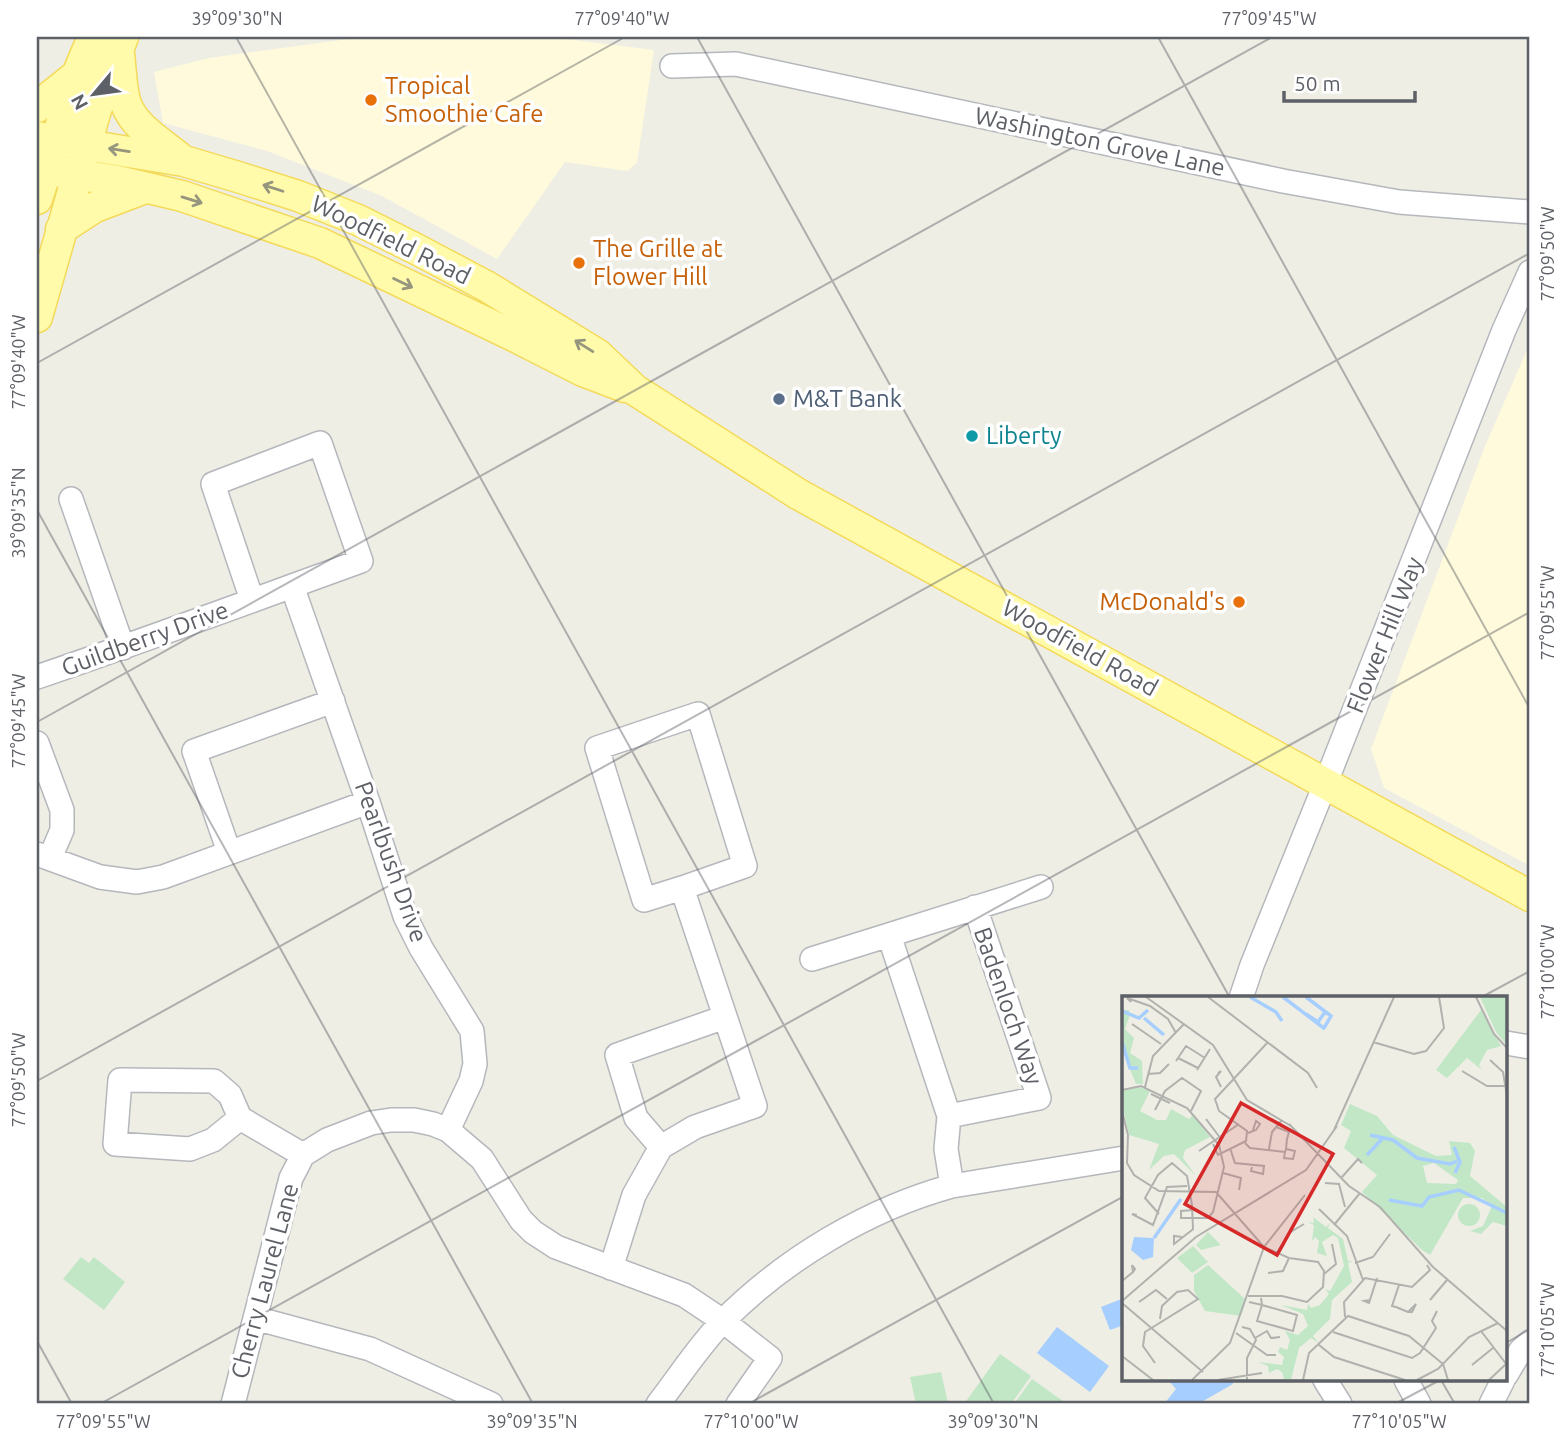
<svg xmlns="http://www.w3.org/2000/svg" width="1567" height="1441" font-family="Ubuntu,sans-serif">
<rect width="100%" height="100%" fill="#efeee5"/>
<path fill="#fefadb" d="M363 37H550L654 50 637 163 627 171 565 162 497 259 382 196 267 151 163 123 154 72 209 58Z
M1530 343V866L1384 788 1371 749 1485 446Z"/>
<path fill="#c1e7c6" d="M81 1257 89 1263 94 1257 125 1282 104 1310 63 1279Z
M1000 1354 1031 1376 1011 1404H964Z
M941 1372 948 1403 916 1404 910 1377Z
M1032 1379 1063 1401 1061 1404H1014Z"/>
<path fill="#a6ceff" d="M1124 1298V1325L1110 1330 1101 1307Z
M1057 1327 1109 1366 1090 1392 1037 1353Z
M1168 1380H1232L1233 1384 1198 1404H1164L1176 1389Z"/>
<g fill="none" stroke-linecap="round" stroke-linejoin="round">
<defs>
<path id="minor" d="M672 66 736 64 1283 181 1399 202 1530 212
M71 499 123 648
M292 586 368 802 405 916 421 948 472 1031 475 1064 471 1081 448 1130
M37 677C146 640 253 600 361 561L320 443 213 484 252 600
M37 743 62 810V830L50 858
M229 852 194 751 333 701
M37 854 100 877 137 882 163 877 368 802
M812 959 889 935
M1241 998 1252 965 1326 782 1504 330 1530 272
M1506 1043 1530 1047
M949 1116 1039 1098 975 907
M240 1118 213 1140 190 1149 115 1144 120 1080 214 1081 230 1095 240 1118 303 1155
M661 1147 636 1118 617 1055 725 1017
M952 1186 946 1149 949 1116 889 935 1041 887
M611 1268 634 1195 661 1147 695 1127 755 1106 682 888 644 900 597 748 698 714 745 866 682 888
M255 1318 370 1349 491 1404
M1506 1375 1521 1350 1530 1342
M1325 1380 1340 1404
M1406 1380 1419 1404
M233 1404 291 1178 303 1155 327 1140 371 1123 391 1120H414L433 1124 448 1130 482 1159 521 1220 533 1232 556 1247 684 1295 723 1321 770 1358 738 1404
M658 1404C679 1377 700 1344 724 1320 785 1259 868 1209 952 1186L1124 1158
M1491 1404 1503 1380"/>
<path id="major" d="M119 54C121 70 121 89 126 104 134 127 162 143 181 159
M37 107 77 75
M37 137 184 161 238 177 298 196 358 220 416 249 486 286 597 354 635 390 798 494 1530 896
M37 168 118 181 182 196 320 243 518 338 583 371 625 387
M37 199 77 75 93 37
M61 229 95 207 145 188
M37 317 96 110 123 37"/>
</defs>
<use href="#minor" stroke="#b5b7bc" stroke-width="26"/>
<use href="#major" stroke="#f4da5a" stroke-width="33"/>
<use href="#minor" stroke="#fff" stroke-width="23"/>
<use href="#major" stroke="#fffbab" stroke-width="30"/>
</g>
<defs><path id="oneway-shaft" d="M-6 0H5M1.5-3L5.5 0L1.5 3" fill="none" stroke-width="1.6" stroke-linecap="round" stroke-linejoin="round" transform="scale(1.75)"/></defs>
<g stroke="#96967e">
<use href="#oneway-shaft" transform="translate(119 150) rotate(-171)"/>
<use href="#oneway-shaft" transform="translate(273 188) rotate(-162)"/>
<use href="#oneway-shaft" transform="translate(192 200) rotate(17)"/>
<use href="#oneway-shaft" transform="translate(403 283) rotate(26)"/>
<use href="#oneway-shaft" transform="translate(584 346) rotate(-148)"/>
</g>
<path fill="none" stroke="#5d6066" stroke-width="2" stroke-opacity="0.45" d="M236 37 994 1404M697 37 1230 998M1158 37 1530 709M37 363 625 37M37 510 533 1404M37 722 1272 37M1480 998 1530 971M37 1081 1530 253M37 1341 72 1404M1506 1343 1530 1329M1441 1380 1455 1404M100 1404 1530 612M748 1404 1124 1196M1395 1404 1440 1380"/>
<g fill="#e8710a" stroke="#fff" stroke-width="2.5">
<circle cx="371" cy="100" r="7"/>
<circle cx="579" cy="263" r="7"/>
<circle cx="1239" cy="602" r="7"/>
</g>
<circle fill="#5c6f8a" stroke="#fff" stroke-width="2.5" cx="779" cy="399" r="7"/>
<circle fill="#0f9aa8" stroke="#fff" stroke-width="2.5" cx="972" cy="436" r="7"/>
<g text-anchor="middle" stroke-width="7" stroke-linejoin="round" paint-order="stroke">
<g font-size="24" fill="#c56008" stroke="#fff" text-anchor="start">
<text x="385" y="94">Tropical<tspan x="385" dy="28">Smoothie Cafe</tspan></text>
<text x="593" y="257">The Grille at<tspan x="593" dy="28">Flower Hill</tspan></text>
<text x="1225" y="610" text-anchor="end">McDonald's</text>
</g>
<g font-size="24" fill="#5d6066" stroke="#fff">
<text transform="translate(1100 142) rotate(12)" y="8">Washington Grove Lane</text>
<text transform="translate(391 240) rotate(26)" y="8">Woodfield Road</text>
<text transform="translate(1385 635) rotate(-68)" y="8">Flower Hill Way</text>
<text transform="translate(145 639) rotate(-20)" y="8">Guildberry Drive</text>
<text transform="translate(1080 648) rotate(29)" y="8">Woodfield Road</text>
<text transform="translate(391 862) rotate(70)" y="8">Pearlbush Drive</text>
<text transform="translate(1008 1006) rotate(71)" y="8">Badenloch Way</text>
<text transform="translate(265 1281) rotate(-75)" y="8">Cherry Laurel Lane</text>
</g>
<g font-size="24" fill="#4e5e75" stroke="#fff" text-anchor="start">
<text x="793" y="407">M&amp;T Bank</text>
</g>
<g font-size="24" fill="#0d838f" stroke="#fff" text-anchor="start">
<text x="986" y="444">Liberty</text>
</g>
</g>
<g transform="translate(1122 996)">
<rect width="385" height="385" fill="#efeee5"/>
<path d="M358 1H385V49L374 36ZM0 14H7L8 19 3 33 12 42 8 57 20 65 21 88H14L0 54ZM359 14 379 50 365 54 357 69 360 74 345 62 325 82 314 74ZM17 91 28 95 18 115 35 124H44L49 113 67 123 71 119 88 141 63 154 61 162 74 180 52 158 42 160 27 174 37 148 7 139 0 108V95ZM228 108 255 120 271 139 314 160 330 159 327 145 348 147 353 155 348 180 385 211V230L371 226 359 238 348 235 361 230 370 210 360 202H341L308 259 300 254 240 196 255 179 222 152 229 135 219 129ZM312 167 336 184 334 188 305 187 301 170ZM336 219a11 11 0 1 1 22 0a11 11 0 1 1-22 0ZM191 221 204 231 208 227 206 232 221 243 226 265H231L226 267 230 286 210 304 208 323 191 340 197 347 189 342 177 352 169 384H157L162 383 160 376 155 373 147 377 146 370 136 366 160 369 162 361 156 356 158 351 165 354 168 344 163 335 176 339 186 330 181 318 159 309 185 314 186 308 189 312 198 309 207 298 203 293 208 295 222 270 216 242 211 239 200 246 205 260 195 257 197 245 193 241 190 245 192 229 185 226 192 227ZM86 236 99 249 79 254 74 249ZM71 250 86 266 70 277 55 262ZM86 269 124 304 119 320 83 315 72 295V279Z" fill="#c1e7c6" fill-rule="evenodd"/>
<path d="M12 241 32 242 31 261 21 264 9 254Z" fill="#a6ceff"/>
<path fill="none" stroke="#a6ceff" stroke-width="3.5" d="M128 1 154 16 160 25M161 1 203 33M184 1 209 20 202 32M0 15 17 22 26 14M184 18 196 26 203 16M22 22 42 39M0 46 8 72H16M248 139 271 144 295 162 328 168 335 165M332 151 338 166 333 177M245 159 260 143M267 204 300 210 307 201 337 194 385 217M32 242 59 203"/>
<path fill="none" stroke="#b1b1ae" stroke-width="2" d="M24 1 91 49 125 104 169 130M86 1 186 77 195 92M354 1 372 38 385 52M9 6 5 2 28 10 46 23 54 37M10 28 39 48M251 46 292 58 304 55 322 32 317 1M56 62 76 72M368 64 381 76 385 100M54 65 64 50 83 62M75 74 88 53M340 75 365 90H383M96 77 99 75 94 81 99 91M26 78 38 77 47 68M23 91 31 60 62 28M0 94 19 90 65 112 97 149 102 171 91 216 86 222H59V215L71 214M29 98 48 107M33 114 43 95 60 82 79 95 69 115M0 115 6 139 5 167 12 179 37 195 94 196 142 251M84 123 99 143M167 128 227 190 258 211 311 271 385 335M154 131 167 136 165 143 164 153 163 156 162 162 171 163 173 155 164 153M212 134 272 1M126 137 134 134 138 128 134 125 131 134M123 147 128 152 163 156M91 148 96 159 124 145 125 135 97 115 93 103 146 46M108 152 113 167 142 170 141 178 129 175 130 171M147 153 150 136 160 124M77 155 117 128M101 177 119 182 117 194M220 181 236 163 240 167M203 187 217 188 223 211M197 213 225 240 241 284M37 218 23 202 36 179 50 167 65 180 70 209 71 233 70 234 52 248V240L60 241M15 219 10 218 31 229 45 191 65 190M212 229 238 197M155 257 167 237 182 228M233 267 251 261 268 238M146 277 161 275 167 262M202 278 214 268 210 248M0 285 11 276 10 269 13 273 11 276M277 289 270 310 274 311 286 316H290L294 308 286 316M126 300H160L185 306 201 291 202 275 196 266 167 262 142 251M23 302 17 306 34 294 45 303M248 304 242 305 247 307 255 282M308 304 325 284M0 305 74 241 184 174 215 130M127 306 140 309 175 319 171 335 135 325 140 309 139 302M0 307 81 376M223 321 222 306 243 282 290 291 308 274 305 269M120 331 128 333 134 344 125 362V384M359 335 385 369M211 336 290 362 298 357 314 332 310 325 315 315M114 337 145 359H154M133 342 145 335 149 342 158 341 151 342M197 349 212 361 283 384M0 360 31 384M33 367 21 350 23 336 76 303 66 294 55 296 40 310 38 323M350 369 371 352M70 384 108 347 142 251 183 199M96 384 140 377M181 384 187 357 226 320 287 340 321 368 326 384M295 384 316 373 347 341 376 327M367 384 384 368"/>
<path fill="#d62828" fill-opacity="0.15" stroke="#d62828" stroke-width="3.5" d="M119 107 211 158 155 259 63 208Z"/>
<rect width="385" height="385" fill="none" stroke="#5d6066" stroke-width="3.5"/>
</g>
<rect width="1567" height="1441" fill="none" stroke="#ffffff" stroke-width="77"/>
<g transform="translate(94 94) rotate(241)" stroke="#ffffff" stroke-width="5" paint-order="stroke">
<path d="M0-5L12 26L0 18L-12 26Z" fill="#5d6066"/>
<text y="-10" font-size="19" font-weight="bold" text-anchor="middle" fill="#5d6066">N</text>
</g>
<path d="M1284 91v10h131v-10" fill="none" stroke="#5d6066" stroke-width="3.5"/>
<text x="1294" y="91" font-size="21" fill="#5d6066" stroke="#ffffff" stroke-width="5" paint-order="stroke">50 m</text>
<rect x="38" y="38" width="1490" height="1364" fill="none" stroke="#5d6066" stroke-width="2.5"/>
<g font-size="18" text-anchor="middle" fill="#5d6066">
<text x="237" y="25">39°09'30"N</text>
<text x="622" y="25">77°09'40"W</text>
<text x="1269" y="25">77°09'45"W</text>
<text transform="translate(1548 254) rotate(-90)" y="6">77°09'50"W</text>
<text transform="translate(19 362) rotate(-90)" y="6">77°09'40"W</text>
<text transform="translate(19 513) rotate(-90)" y="6">39°09'35"N</text>
<text transform="translate(1548 613) rotate(-90)" y="6">77°09'55"W</text>
<text transform="translate(19 721) rotate(-90)" y="6">77°09'45"W</text>
<text transform="translate(1548 972) rotate(-90)" y="6">77°10'00"W</text>
<text transform="translate(19 1080) rotate(-90)" y="6">77°09'50"W</text>
<text transform="translate(1548 1330) rotate(-90)" y="6">77°10'05"W</text>
<text x="103" y="1428">77°09'55"W</text>
<text x="532" y="1428">39°09'35"N</text>
<text x="751" y="1428">77°10'00"W</text>
<text x="993" y="1428">39°09'30"N</text>
<text x="1399" y="1428">77°10'05"W</text>
</g>
</svg>
